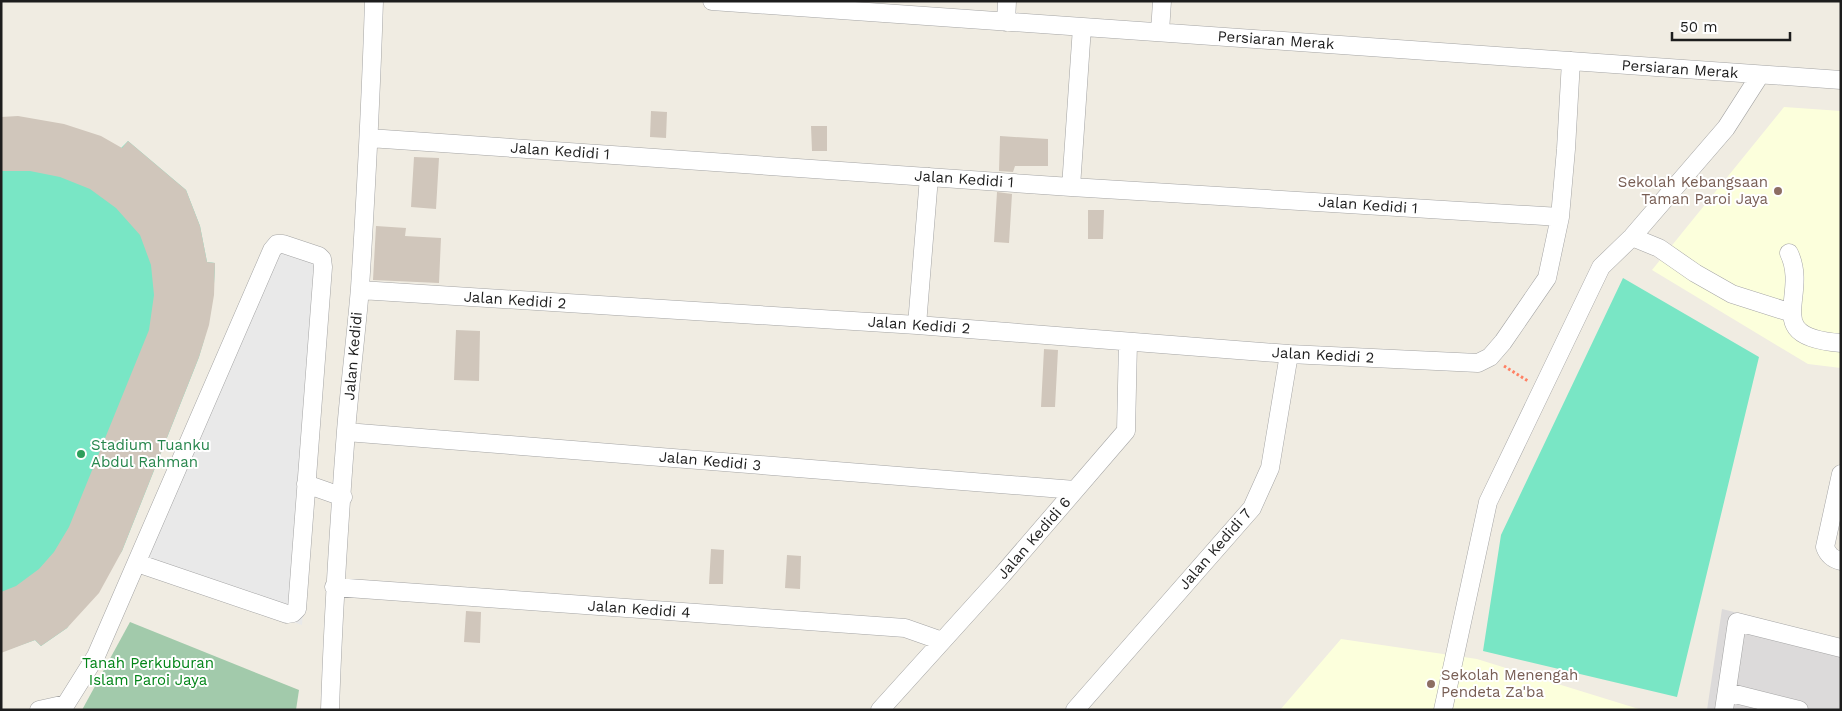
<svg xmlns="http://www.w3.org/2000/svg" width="1842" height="711" font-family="'Work Sans',sans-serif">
<rect width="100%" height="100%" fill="#f0ece2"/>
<path fill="#dcdada" d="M1722 609 1841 639V710H1707Z"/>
<path fill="#fcffdc" d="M1784 107 1841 111V368L1808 364 1652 270Z
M1341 639 1477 659 1642 710H1280Z"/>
<path fill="#a2caab" d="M130 622 299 690 296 710H82Z"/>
<path fill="#79e6c5" d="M1 117 121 148 128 141 186 190 200 226 207 262 215 263C214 300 210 322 199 357L122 551 67 628 41 646 35 640 1 652Z
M1623 278 1759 357 1677 697 1483 651 1501 535Z"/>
<path fill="#e9e9e9" d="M269 238 328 255 302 625 128 568 197 412Z"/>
<path fill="#d0c6bb" d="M651 111 667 112 666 138 650 137Z
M18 116 64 124 101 136 122 148 128 141 186 190 200 226 207 262 215 263 214 295 209 325 199 357 122 551 99 593 67 628 41 646 35 640 1 653V592L16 586 39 569 54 552 69 527 149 330 154 295 151 265 140 235 116 208 90 189 60 177 30 171H1V117Z
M811 126H827V151H812Z
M1000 136 1048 139V166H1015L1013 172 999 171Z
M414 157 439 158 436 209 411 207Z
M997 192 1012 194 1009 243 994 242Z
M1088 210H1104L1103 239H1088Z
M376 226 406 228 405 236 441 238 439 283 373 280Z
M456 330 480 331 479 381 454 380Z
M1044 349 1058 350 1055 407H1041Z
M711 549 724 550 723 584H709Z
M787 555 801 556 800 589 785 588Z
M466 611 481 612 480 643 464 642Z"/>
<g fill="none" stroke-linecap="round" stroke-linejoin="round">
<defs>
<path id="minor" d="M712 1 1841 80
M1006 22 1007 1
M1160 32 1162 1
M369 138 1071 187 1560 217
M1071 187 1082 27
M1632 237 1659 248 1695 273 1732 294 1792 313
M1789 253C1810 297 1759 337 1841 343
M360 290 917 325 1289 354 1478 363 1490 357 1503 342 1547 278 1560 217 1566 149 1571 61
M917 325 929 177
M346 432 1075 490
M1841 474 1825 547C1828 555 1832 559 1841 561
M306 484 343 497
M334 587 905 628 942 641
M1727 692 1799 710
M39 710 66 704 96 656 272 250 277 244H283L319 256 322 259 323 267 297 609 293 613 287 614 137 563
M330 710C333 617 339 524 346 431 350 383 356 336 360 288 366 192 371 97 374 1
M880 710 1002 575 1126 431 1128 342
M1075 710 1252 508 1270 468 1289 354
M1443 710 1488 502 1601 267 1632 237 1726 128 1760 75
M1724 710 1737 622 1841 648"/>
</defs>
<use href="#minor" stroke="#a4a4a4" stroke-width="19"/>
<path stroke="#ff8164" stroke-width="3" stroke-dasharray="2.5 2.5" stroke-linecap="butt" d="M1504 366 1528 381"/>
<use href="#minor" stroke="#fff" stroke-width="18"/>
</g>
<g fill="#8d6e63" stroke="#fff" stroke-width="2">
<circle cx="1778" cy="191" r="5"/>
<circle cx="1431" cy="684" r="5"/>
</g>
<circle fill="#2e9e5b" stroke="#fff" stroke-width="2" cx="81" cy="454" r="5"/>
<g text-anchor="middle" stroke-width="4" stroke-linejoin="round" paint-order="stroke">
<g font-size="15" fill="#1d1d1d" stroke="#fff">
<text transform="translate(1276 40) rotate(4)" y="5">Persiaran Merak</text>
<text transform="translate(1680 69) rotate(4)" y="5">Persiaran Merak</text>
<text transform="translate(560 151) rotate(4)" y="5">Jalan Kedidi 1</text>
<text transform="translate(964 179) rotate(4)" y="5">Jalan Kedidi 1</text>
<text transform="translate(1368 205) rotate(4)" y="5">Jalan Kedidi 1</text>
<text transform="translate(515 300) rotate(4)" y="5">Jalan Kedidi 2</text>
<text transform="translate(919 325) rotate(4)" y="5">Jalan Kedidi 2</text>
<text transform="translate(1323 355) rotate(3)" y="5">Jalan Kedidi 2</text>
<text transform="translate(353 356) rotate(-85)" y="5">Jalan Kedidi</text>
<text transform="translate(710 461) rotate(5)" y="5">Jalan Kedidi 3</text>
<text transform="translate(1034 538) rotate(-49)" y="5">Jalan Kedidi 6</text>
<text transform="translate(1215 549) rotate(-49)" y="5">Jalan Kedidi 7</text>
<text transform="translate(639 609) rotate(4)" y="5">Jalan Kedidi 4</text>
</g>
<g font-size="15" fill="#785e54" stroke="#fff" text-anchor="end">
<text x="1768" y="187">Sekolah Kebangsaan<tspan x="1768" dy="17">Taman Paroi Jaya</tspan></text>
<text x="1441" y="680" text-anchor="start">Sekolah Menengah<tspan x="1441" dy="17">Pendeta Za'ba</tspan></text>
</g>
<g font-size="15" fill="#27864d" stroke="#fff" text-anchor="start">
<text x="91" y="450">Stadium Tuanku<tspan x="91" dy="17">Abdul Rahman</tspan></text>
</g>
<g font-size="15" fill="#028518" stroke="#fff">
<text x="148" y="668">Tanah Perkuburan<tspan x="148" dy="17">Islam Paroi Jaya</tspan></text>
</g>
</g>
<rect width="1842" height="711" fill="none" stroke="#1d1d1d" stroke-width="5"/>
<path d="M1672 32v8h118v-8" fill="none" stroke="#1d1d1d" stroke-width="2.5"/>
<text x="1680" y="32" font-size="15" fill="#1d1d1d" stroke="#ffffff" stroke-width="4" paint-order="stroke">50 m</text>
</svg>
